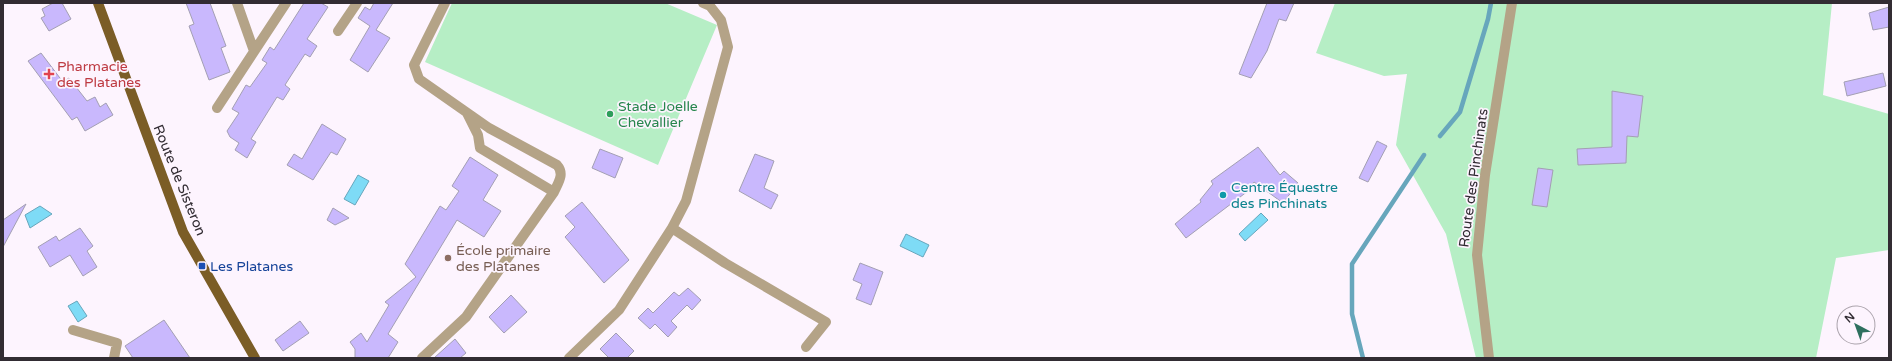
<svg xmlns="http://www.w3.org/2000/svg" width="1892" height="361" font-family="'Varela Round',sans-serif">
<rect width="100%" height="100%" fill="#fdf4fe"/>
<path fill="#b6eec5" d="M452 3H665L717 25 658 165 425 62Z
M1335 3H1832L1823 95 1889 114V250L1836 258 1816 358H1476L1446 234 1396 145 1407 74 1384 76 1316 53Z"/>
<path fill="#7edbf6" stroke="#67a6bc" d="M358 175 369 181 355 205 344 199Z
M40 206 52 214 30 228 25 215Z
M1261 213 1268 220 1245 241 1239 234Z
M906 234 929 245 923 257 900 246Z
M77 301 87 316 78 322 68 306Z"/>
<g fill="none" stroke-linecap="round" stroke-linejoin="round">
<path stroke="#67a6bc" stroke-width="4.5" d="M1440 136 1460 112 1488 19 1491 3
M1363 358 1352 314V264L1424 155"/>
</g>
<path fill="#c9b8fd" stroke="#a39fb3" d="M53 3H62L71 19 49 31 41 18 45 16 42 9Z
M186 3H210L226 46 221 48 230 72 209 80 189 26 194 24Z
M304 3H321L328 7 307 39 317 46 310 57 305 54 292 74 285 85 290 89 283 100 277 97 251 139 256 142 247 158 235 150 239 143 230 137 227 131 239 113 232 109 246 85 250 87 267 63 262 60 270 47 274 50Z
M374 3H393L376 30 390 38 368 72 350 60 370 26 358 18 365 7 370 10Z
M1267 3H1294L1286 21 1279 19 1267 51 1251 78 1239 74Z
M1889 7V27L1873 30 1869 13Z
M41 53 63 82 69 78 87 101 95 97 100 107 106 103 113 115 85 131 77 117 72 120 28 61Z
M1883 73 1886 86 1847 96 1844 82Z
M1612 91 1643 96 1638 137 1627 136 1626 163 1578 165 1577 149 1612 147Z
M322 124 346 139 337 155 331 152 313 180 287 165 294 154 302 159Z
M1377 141 1387 146 1368 182 1359 178Z
M1258 147 1280 175 1284 171 1298 183 1283 203 1254 182 1248 191 1186 238 1175 224 1201 202 1200 200 1213 184 1211 181Z
M600 149 623 158 615 178 592 168Z
M755 154 774 161 764 188 778 195 771 209 739 191Z
M470 157 498 175 483 200 501 211 484 237 457 220 388 334 398 342 388 358H355V349L350 342 361 333 367 342 389 305 385 302 416 277 405 264 440 206 446 210 459 191 452 186Z
M1538 168 1553 170 1547 207 1532 205Z
M582 202 629 260 604 283 565 237 575 227 565 216Z
M26 204 3 247V220Z
M333 208 349 218 335 225 327 220Z
M80 228 93 246 87 251 97 267 83 276 70 255 50 267 38 247 56 236 59 241Z
M860 263 883 272 871 305 856 299 862 284 853 280Z
M688 288 701 300 692 310 687 305 671 321 677 327 668 337 655 324 650 329 638 318 648 308 653 313 674 292 679 296Z
M511 295 527 312 504 333 489 317Z
M164 320 190 358H133L125 346Z
M300 321 309 333 283 351 275 340Z
M616 333 634 351 627 358H609L600 349Z
M455 339 466 353 460 358H434Z"/>
<g fill="none" stroke-linecap="round" stroke-linejoin="round">
<path stroke="#b4a387" stroke-width="10" d="M237 3 254 51
M703 3 710 6 721 20 728 47 686 201 672 228 725 263 826 322 806 347
M338 31 357 3
M217 108 286 3
M467 113 478 135 480 148 554 192
M73 330 117 343 114 358
M422 358 466 317 554 192C558 183 565 174 557 165L489 128 419 79 414 65 445 3
M569 358 619 310 672 228
M1489 358 1477 255 1485 175 1512 3"/>
<path stroke="#7b5d26" stroke-width="10" d="M98 3 183 232 255 358"/>
</g>
<path fill="#e0444e" stroke="#fdf4fe" stroke-width="1.5" d="M47 68h4v4h4v4h-4v4h-4v-4h-4v-4h4z"/>
<circle fill="#2e9e5b" stroke="#fdf4fe" stroke-width="1.5" cx="610" cy="114" r="4"/>
<circle fill="#0f9aa8" stroke="#fdf4fe" stroke-width="1.5" cx="1223" cy="195" r="4"/>
<circle fill="#8d6e63" stroke="#fdf4fe" stroke-width="1.5" cx="448" cy="258" r="4"/>
<rect fill="#1a4fb4" stroke="#fdf4fe" stroke-width="1.5" x="198" y="262" width="8" height="8" rx="2"/>
<g text-anchor="middle" stroke-width="3.5" stroke-linejoin="round" paint-order="stroke">
<g font-size="14" fill="#be3a42" stroke="#fdf4fe" text-anchor="start">
<text x="57" y="71">Pharmacie<tspan x="57" dy="16">des Platanes</tspan></text>
</g>
<g font-size="14" fill="#27864d" stroke="#fdf4fe" text-anchor="start">
<text x="618" y="111">Stade Joelle<tspan x="618" dy="16">Chevallier</tspan></text>
</g>
<g font-size="14" fill="#322c33" stroke="#fdf4fe">
<text transform="translate(1473 178) rotate(-82)" y="5">Route des Pinchinats</text>
<text transform="translate(180 180) rotate(68)" y="5">Route de Sisteron</text>
</g>
<g font-size="14" fill="#0d838f" stroke="#fdf4fe" text-anchor="start">
<text x="1231" y="192">Centre Équestre<tspan x="1231" dy="16">des Pinchinats</tspan></text>
</g>
<g font-size="14" fill="#785e54" stroke="#fdf4fe" text-anchor="start">
<text x="456" y="255">École primaire<tspan x="456" dy="16">des Platanes</tspan></text>
</g>
<g font-size="14" fill="#164399" stroke="#fdf4fe" text-anchor="start">
<text x="210" y="271">Les Platanes</text>
</g>
</g>
<rect width="1892" height="361" fill="none" stroke="#322c33" stroke-width="8"/>
<g transform="translate(1856 325) rotate(319)"><circle r="19" fill="#fdf4fe" stroke="#aca4ad"/>
<path d="M0-3L7 15L0 10L-7 15Z" fill="#2e705f"/>
<text y="-6" font-size="11" font-weight="bold" text-anchor="middle" fill="#322c33">N</text>
</g>
</svg>
